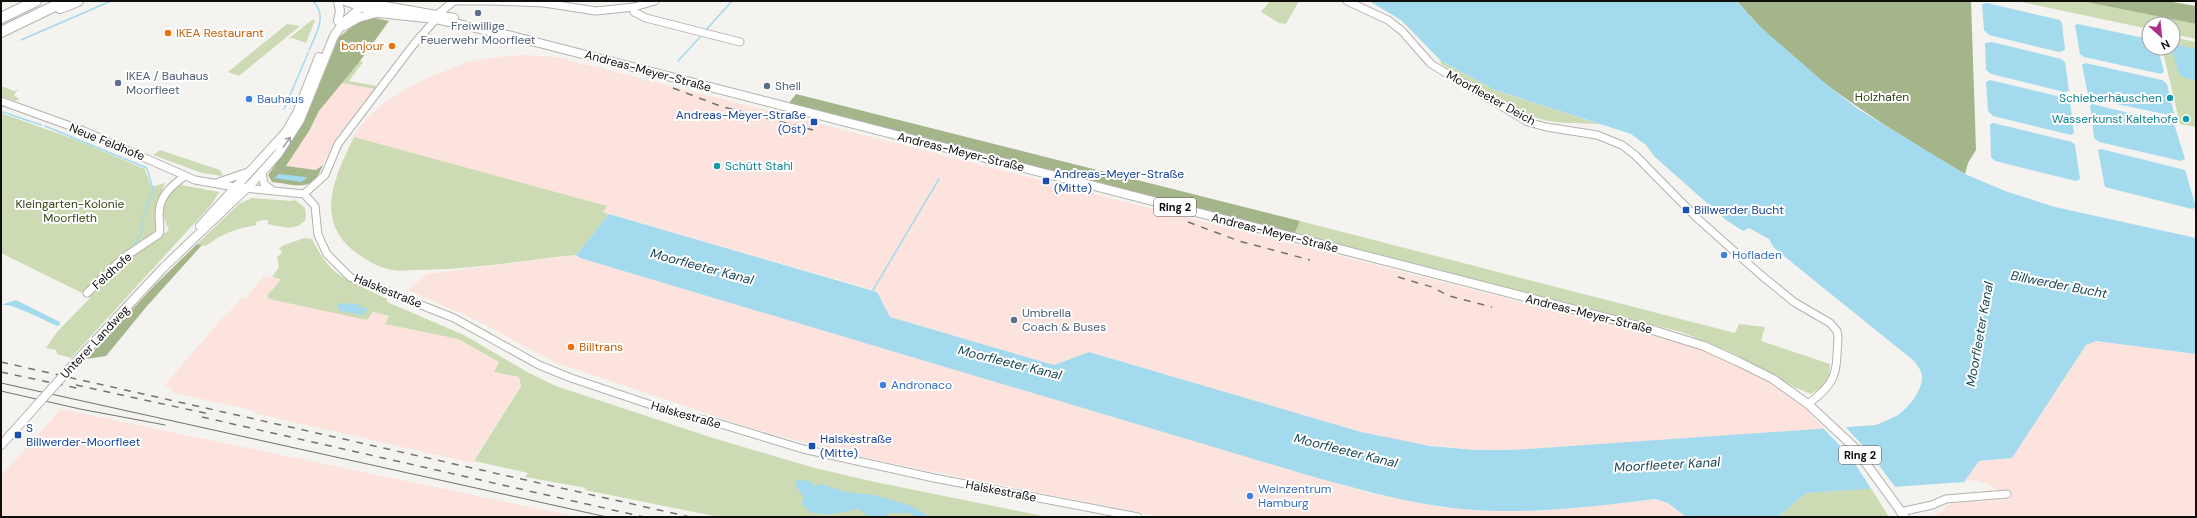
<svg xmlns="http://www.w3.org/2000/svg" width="2197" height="518" font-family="'DM Sans',sans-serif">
<rect width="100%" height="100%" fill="#f4f3ef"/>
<path fill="#fde3dd" d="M525 55 556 57 1693 346 1733 363 1769 383 1803 407 1824 429 1512 450H1476L1416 444 1361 432 1089 352 1054 365 890 317 877 291 603 212 607 206 352 137 363 123 385 102 422 80 468 62 496 57Z
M341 83 375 89 338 136 323 165 316 170 286 167 309 131 319 111Z
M577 255 580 258 1370 493 1439 507 1505 511H1539L1661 499 1686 517H1163L885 462 824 448 747 427 554 362 478 321 408 290 427 274Z
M264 276 281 279 267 296 327 307 367 320 373 312 390 317 385 324 458 339 500 362 494 371 519 377 520 386 472 463 254 413 255 411 171 392 173 388 164 386 225 315H227L242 297 246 298Z
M2096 341 2196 354V517H1930L1945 510 1944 508 1951 503 2003 500 1994 487 1975 480 1964 482 1979 461 2012 458 2086 345Z
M61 409 554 512 575 517H1V476Z"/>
<path fill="#cddbb5" d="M1270 1H1299L1286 24 1279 23 1261 12Z
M2016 1H2081L2196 24V39L2173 34V24H2149V29Z
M312 20H315L314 23 306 43 292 38 288 39Z
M287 24 300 26 239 76 228 72Z
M2173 37 2196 42V127L2180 124 2162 48H2173Z
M360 61 363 62 349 81 377 86 375 89 341 83Z
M1441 61 1495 90 1599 124C1581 123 1562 124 1544 120 1506 110 1473 84 1440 63Z
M1 86 14 91 18 89 14 95 19 99 16 101 1 96Z
M1 113 79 141 145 169 151 187 165 183 156 207 157 229 155 234 82 293 1 253Z
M354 137 607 206 603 212 609 214 576 255C524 260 470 270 418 270 409 270 397 272 388 269 377 267 367 260 358 254 313 223 334 177 354 137Z
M160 150 220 170 223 176 202 173 153 155Z
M175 185H181L219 192 212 204 71 358 57 354 56 350 46 348 57 332 90 298 85 295 134 254 169 230C158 206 161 206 175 185Z
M252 198 292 201 295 200 305 208 306 219C296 233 281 226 267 224L269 221C265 219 260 220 255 223L257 225C238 228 222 233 206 246L197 244 239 204Z
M1300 221 1735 333 1739 324 1765 327 1761 341 1830 364 1829 382 1811 394 1794 387 1728 351 1681 332 1295 233Z
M304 238 312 239C333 281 348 279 387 299V302L464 335 529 373 556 386 713 438 815 468 875 482 1048 517H719L585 490 586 488 525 477 528 473 474 461 521 386 519 377 494 372 499 362 458 339 385 324 389 316 373 312 367 320 269 299 267 296 281 279 272 277 279 267 277 257 282 253 280 249 278 250 282 246Z
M1871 488 1889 517H1778L1806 493Z"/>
<path fill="#a5b58a" d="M1737 1H1971L1976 150 1968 163 1965 174C1883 125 1799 75 1737 1Z
M2081 1H2167L2196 6V24Z
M375 18 389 21 360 61 319 111 309 131 286 166 316 170 323 165C312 193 298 185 272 182L268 175 304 122 339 37 358 22Z
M796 94 1300 221 1295 233 789 103Z
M197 244 202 245 147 306 106 356 86 359 155 285Z"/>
<path fill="#a4daee" d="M1369 1H1737L1758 25 1826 84 1858 109 1965 174 2005 191 2055 207 2196 238V354L2096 341 2086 345 2012 458 1979 461 1964 482 1806 493 1778 517H1686L1668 503 1655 499C1583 508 1510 517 1438 506 1396 500 1355 488 1314 477L580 258 576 255 609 214 877 292 890 317 1054 365 1089 352 1361 432 1430 446 1476 450H1512L1876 425C1883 422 1890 419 1896 416 1907 410 1922 391 1922 378 1922 371 1918 366 1914 361L1774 248 1769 239 1749 228 1743 231 1726 220 1655 157 1646 145 1631 134 1495 90 1441 61 1401 20Z
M1987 3 2060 20 2062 23 2065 50 2059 52 1989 35 1984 30 1982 4Z
M2078 24 2149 39V48H2158L2164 72 2161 74 2084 57 2080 54 2075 25Z
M1992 42 2061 59 2065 62 2069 91 2064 92 1991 74 1986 70 1985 43Z
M2173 44 2196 49V81L2180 76 2171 48H2173Z
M2085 63 2162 80 2167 84 2174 113 2169 115 2093 99 2088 94 2082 65Z
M1990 80 2066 98 2070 102 2074 133 2071 135 1993 116 1988 111 1986 82Z
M2092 104 2174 124 2185 159 2181 161 2099 142 2094 138 2090 106Z
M1993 123 2072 142 2075 145 2080 179 2076 181 1995 161 1991 157 1990 124Z
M2101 149 2185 170 2196 207 2192 209 2105 187 2098 150Z
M279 174 306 177 307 178 301 182 274 178Z
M16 300 60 322V325L57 326C46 321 10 302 1 305Z
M343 303 360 304 358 307 367 308V310L363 315 340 311 337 305Z
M798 480 811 481 814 486 821 484 846 492 874 495 909 505 931 517H915L910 513H889L884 517H870L858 509 826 515 809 512 807 508 801 505 804 498 795 485Z"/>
<path fill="#f4f3ef" d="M1844 425 1871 455 1896 488 1872 490 1850 456 1822 427Z"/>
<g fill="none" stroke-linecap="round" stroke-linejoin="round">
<path stroke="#a4daee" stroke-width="1.5" d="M560 1 565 3
M627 5 638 1
M589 7H605
M705 31 732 1
M21 40 111 1
M309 50C316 34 328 16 313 1
M678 61 700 37
M284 109 308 53
M3 112 41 125
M45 126 147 168 153 190 143 217
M135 244 141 233 143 222
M873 290 939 179"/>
<defs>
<path id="minor" d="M458 1H491
M492 1 544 3 596 11 634 7 655 1
M1347 1 1388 20 1402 31 1431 64 1528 122 1546 127 1597 135 1622 145 1635 155 1697 218 1761 275 1794 302 1830 323 1837 331 1838 336C1836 372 1839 381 1808 404
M634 7V12L646 18 740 42
M1 101 84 131 195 180 235 187 304 194 315 206 318 235 327 254 350 277 454 318 539 365 571 378 684 416 714 422 803 449 934 478 1138 517
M262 172 264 184 272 190
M216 183 248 172
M304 194 325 175 338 144 414 44 436 19 438 14 454 1
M87 293 123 258 159 234C161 228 159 221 159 215 159 196 171 186 185 176
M1900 512 1932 505 1946 499 2007 494"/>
<path id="major" d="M338 1 340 11 338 21
M345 1 378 13 436 19 516 37 1646 328 1704 346 1739 362 1773 379 1808 404 1854 447 1905 517
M379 5 454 18
M361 6H384
M344 26 358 18 376 13
M200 226 286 132 297 113 319 57
M70 368 163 268 252 183 278 154 300 120 334 36 343 23 360 8
M1 445 29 414"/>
<path id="highway" d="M60 8 78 1
M1 18 36 1
M1 32 65 1"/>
</defs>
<use href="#minor" stroke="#b3b2af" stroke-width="9"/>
<use href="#major" stroke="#b3b2af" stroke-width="10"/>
<use href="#highway" stroke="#b3b2af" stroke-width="12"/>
<use href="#minor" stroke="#fff" stroke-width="7"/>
<use href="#major" stroke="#fff" stroke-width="8"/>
<use href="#highway" stroke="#fff" stroke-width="10"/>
<path stroke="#73726f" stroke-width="1" d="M1 383 607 517
M1 391 80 409 165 425"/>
<path stroke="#73726f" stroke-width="1.5" stroke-dasharray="7 7" stroke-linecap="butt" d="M673 88 720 106 813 130
M1188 222 1239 241 1310 260
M1398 277 1432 287 1449 296 1492 307
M1 362 690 517
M1 372 81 389
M76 385 209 414
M202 417 644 517"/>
<defs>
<path id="major-bridge" d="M29 414 70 368"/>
</defs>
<use href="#major-bridge" stroke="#b3b2af" stroke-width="10" stroke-linecap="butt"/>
<use href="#major-bridge" stroke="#fff" stroke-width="8"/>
</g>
<defs><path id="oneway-shaft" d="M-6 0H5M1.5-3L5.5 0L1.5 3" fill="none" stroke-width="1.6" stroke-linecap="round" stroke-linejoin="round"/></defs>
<use stroke="#9f9f9e" href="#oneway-shaft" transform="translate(287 142) rotate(-55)"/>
<g fill="#5c6f8a" stroke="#fff" stroke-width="1.5">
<circle cx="478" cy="13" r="4"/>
<circle cx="118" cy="83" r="4"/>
<circle cx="767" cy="86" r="4"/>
<circle cx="1014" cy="320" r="4"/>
</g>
<g fill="#e8710a" stroke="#fff" stroke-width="1.5">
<circle cx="168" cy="33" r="4"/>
<circle cx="392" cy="46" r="4"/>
<circle cx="571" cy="347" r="4"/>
</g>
<g fill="#0f9aa8" stroke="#fff" stroke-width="1.5">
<circle cx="2170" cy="98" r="4"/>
<circle cx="2186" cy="119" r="4"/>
<circle cx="717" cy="166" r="4"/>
</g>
<g fill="#3f7fe0" stroke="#fff" stroke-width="1.5">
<circle cx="249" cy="99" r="4"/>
<circle cx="1724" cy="255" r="4"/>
<circle cx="883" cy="385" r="4"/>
<circle cx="1250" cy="496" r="4"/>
</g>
<g fill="#1a4fb4" stroke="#fff" stroke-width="1.5">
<rect x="810" y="118" width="8" height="8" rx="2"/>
<rect x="1042" y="177" width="8" height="8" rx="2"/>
<rect x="1682" y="206" width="8" height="8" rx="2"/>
<rect x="14" y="431" width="8" height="8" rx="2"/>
<rect x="808" y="442" width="8" height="8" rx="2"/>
</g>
<g text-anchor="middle" stroke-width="4" stroke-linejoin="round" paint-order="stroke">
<g fill="#fff" stroke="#575656" stroke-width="1">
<rect x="1154" y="198" width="42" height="18" rx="3"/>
<rect x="1839" y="446" width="42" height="18" rx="3"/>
</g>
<g font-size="11" font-weight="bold" fill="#0f0e0d">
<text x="1175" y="211">Ring 2</text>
<text x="1860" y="459">Ring 2</text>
</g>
<g font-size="12" fill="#4e5e75" stroke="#fff" text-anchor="start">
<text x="478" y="30" text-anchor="middle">Freiwillige<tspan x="478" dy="14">Feuerwehr Moorfleet</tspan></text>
<text x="126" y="80">IKEA / Bauhaus<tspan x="126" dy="14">Moorfleet</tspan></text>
<text x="775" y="90">Shell</text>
<text x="1022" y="317">Umbrella<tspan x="1022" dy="14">Coach &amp; Buses</tspan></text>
</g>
<g font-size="12" fill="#c56008" stroke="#fff" text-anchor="start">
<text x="176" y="37">IKEA Restaurant</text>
<text x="384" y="50" text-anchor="end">bonjour</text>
<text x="579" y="351">Billtrans</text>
</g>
<g font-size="12" fill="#0f0e0d" stroke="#fff">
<text transform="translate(648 71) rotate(15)" y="4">Andreas-Meyer-Straße</text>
<text transform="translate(1491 98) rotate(29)" y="4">Moorfleeter Deich</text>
<text transform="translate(107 142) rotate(22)" y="4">Neue Feldhofe</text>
<text transform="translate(961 152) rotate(14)" y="4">Andreas-Meyer-Straße</text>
<text transform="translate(1275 233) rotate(14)" y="4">Andreas-Meyer-Straße</text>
<text transform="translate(112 271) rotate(-42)" y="4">Feldhofe</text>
<text transform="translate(388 291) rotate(22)" y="4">Halskestraße</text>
<text transform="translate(1589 314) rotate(14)" y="4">Andreas-Meyer-Straße</text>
<text transform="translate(95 342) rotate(-47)" y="4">Unterer Landweg</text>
<text transform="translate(686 415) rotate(16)" y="4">Halskestraße</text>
<text transform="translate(1001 491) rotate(11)" y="4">Halskestraße</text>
</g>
<g font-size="12" fill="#334211" stroke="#fff">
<text x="1882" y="101">Holzhafen</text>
<text x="70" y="208">Kleingarten-Kolonie<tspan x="70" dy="14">Moorfleth</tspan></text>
</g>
<g font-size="12" fill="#0d838f" stroke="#fff" text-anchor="end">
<text x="2162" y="102">Schieberhäuschen</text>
<text x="2178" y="123">Wasserkunst Kaltehofe</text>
<text x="725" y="170" text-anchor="start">Schütt Stahl</text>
</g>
<g font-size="12" fill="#366cbe" stroke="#fff" text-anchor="start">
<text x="257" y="103">Bauhaus</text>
<text x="1732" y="259">Hofladen</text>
<text x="891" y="389">Andronaco</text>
<text x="1258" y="493">Weinzentrum<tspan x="1258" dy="14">Hamburg</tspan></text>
</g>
<g font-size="12" fill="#164399" stroke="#fff" text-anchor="start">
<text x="806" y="119" text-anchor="end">Andreas-Meyer-Straße<tspan x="806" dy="14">(Ost)</tspan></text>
<text x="1054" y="178">Andreas-Meyer-Straße<tspan x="1054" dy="14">(Mitte)</tspan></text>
<text x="1694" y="214">Billwerder Bucht</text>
<text x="26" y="432">S<tspan x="26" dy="14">Billwerder-Moorfleet</tspan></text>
<text x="820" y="443">Halskestraße<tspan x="820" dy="14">(Mitte)</tspan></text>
</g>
<g font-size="13" font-style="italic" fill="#1a4857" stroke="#fff">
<text transform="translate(702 266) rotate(15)" y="5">Moorfleeter Kanal</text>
<text transform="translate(2059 284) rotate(11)" y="5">Billwerder Bucht</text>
<text transform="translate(1979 334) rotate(-80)" y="5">Moorfleeter Kanal</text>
<text transform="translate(1010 362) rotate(14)" y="5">Moorfleeter Kanal</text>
<text transform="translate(1346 450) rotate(14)" y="5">Moorfleeter Kanal</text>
<text transform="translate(1667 464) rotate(-3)" y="5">Moorfleeter Kanal</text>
</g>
</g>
<rect width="2197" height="518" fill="none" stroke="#0f0e0d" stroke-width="4"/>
<g transform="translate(2161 36) rotate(153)"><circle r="19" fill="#ffffff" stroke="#9f9f9e"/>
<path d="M0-3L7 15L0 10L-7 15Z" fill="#a83187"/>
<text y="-6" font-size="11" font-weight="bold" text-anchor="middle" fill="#0f0e0d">N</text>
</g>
</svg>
